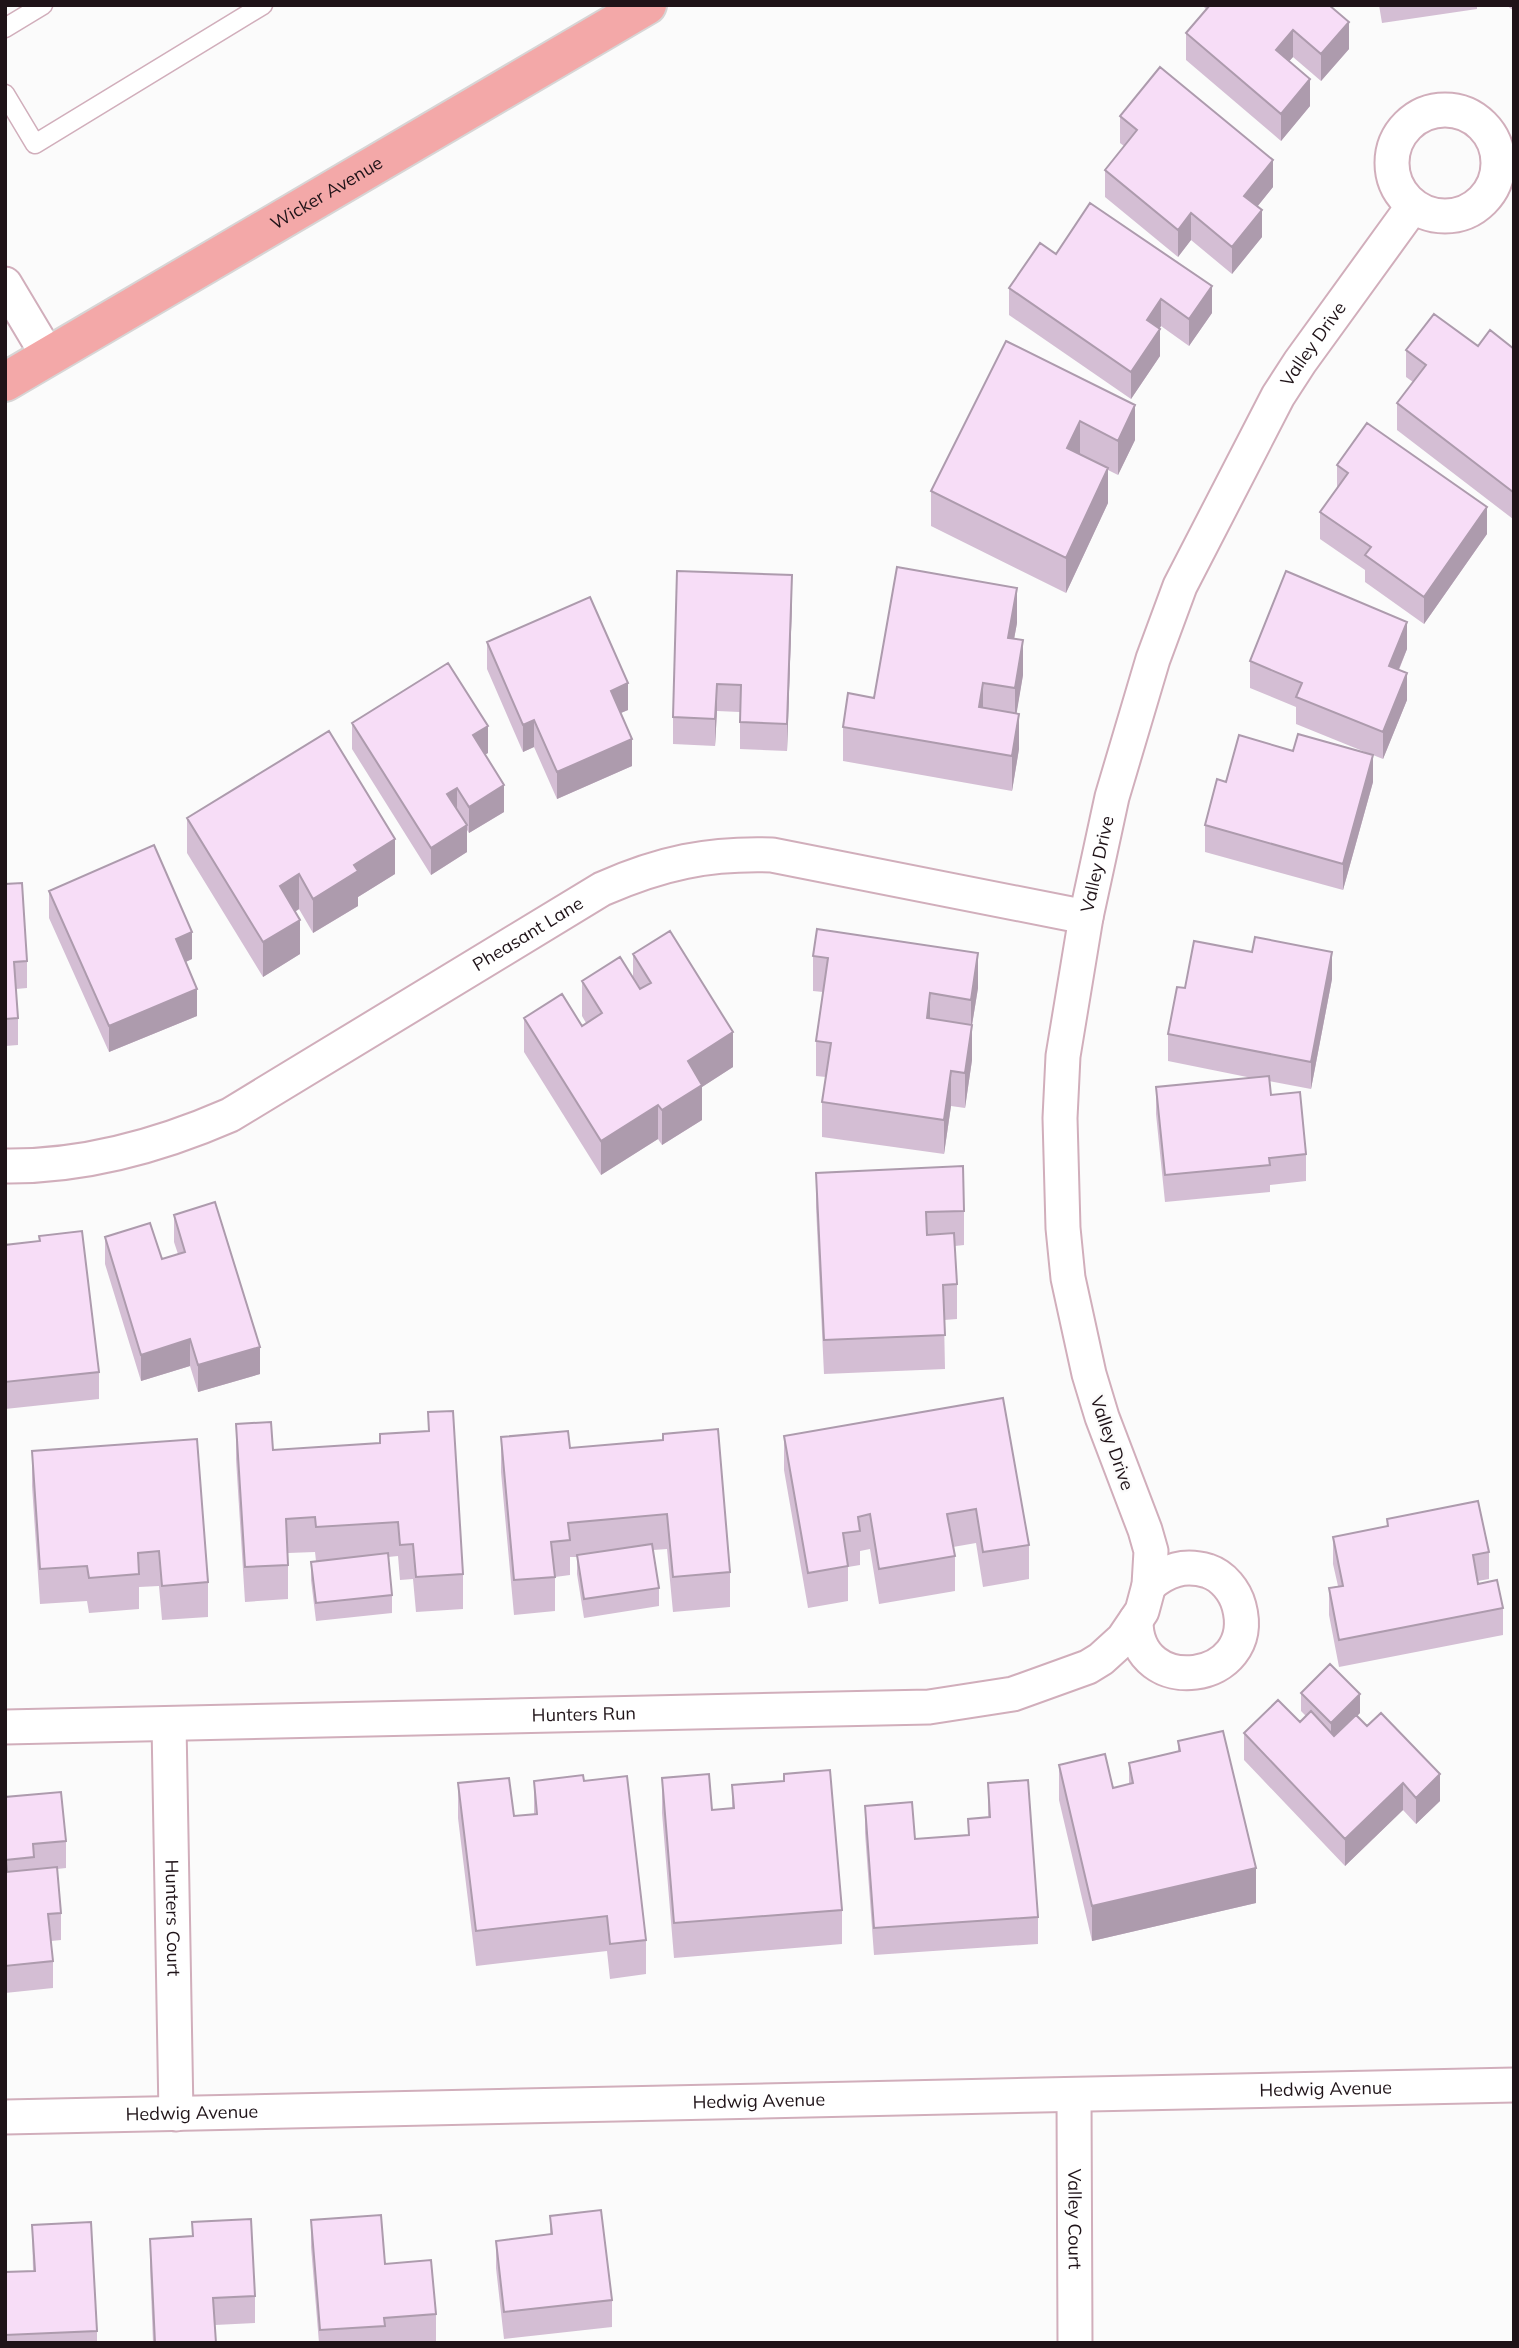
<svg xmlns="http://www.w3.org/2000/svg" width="1519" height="2348" font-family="Mulish,sans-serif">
<rect width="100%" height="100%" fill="#fbfbfb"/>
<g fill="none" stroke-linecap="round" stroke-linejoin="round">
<defs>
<path id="service" d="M5 28 43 5
M5 94 35 144 263 5"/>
<g id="minor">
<circle cx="1445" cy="163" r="53"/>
<path d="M5 284 48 356"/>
<path id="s1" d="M5 1166C83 1167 159 1146 230 1115L602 889C661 863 708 853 772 855L1086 917"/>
<path d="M1136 1620C1135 1700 1260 1684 1239 1606 1235 1591 1223 1576 1208 1571 1184 1564 1167 1570 1149 1585"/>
<path id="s2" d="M169 1724 176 2114"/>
<path id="s3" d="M5 1727 929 1707 1013 1694 1088 1667 1101 1659 1123 1639 1142 1611 1145 1600 1149 1585 1151 1551 1145 1530 1102 1417 1089 1374 1068 1278 1063 1228 1060 1118 1063 1056 1086 917 1112 797 1153 659 1180 586 1278 396 1300 362 1413 206"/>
<path id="s4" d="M1074 2095 1075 2343"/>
<path id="s5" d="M5 2117 1514 2085"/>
</g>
<g id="trunk">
<path id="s6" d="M5 382 647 5"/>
</g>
</defs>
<use href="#service" stroke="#d1aebb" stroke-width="21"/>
<use href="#minor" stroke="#d1aebb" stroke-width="37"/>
<use href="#trunk" stroke="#d7d5d5" stroke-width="42"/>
<use href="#service" stroke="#fff" stroke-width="18"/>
<use href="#minor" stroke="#fff" stroke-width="33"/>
<use href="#trunk" stroke="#f3a8a8" stroke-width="38"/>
</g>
<path fill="#d4bed4" d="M1202 5H1329L1349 49 1321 81 1293 57 1289 61 1310 106 1281 141 1186 60V33L1206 9Z
M1379 5H1477V9L1382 23Z
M1506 5H1514V11Z
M1120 116 1273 187 1257 207 1262 237 1232 274 1191 240 1178 257 1105 197V170L1124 146 1120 143Z
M1056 254 1212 313 1189 346 1161 326 1160 328V356L1131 399 1009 315V288Z
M1006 341 1135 440 1118 475 1108 470V503L1066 593 931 526V491Z
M1478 346 1514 349 1513 519 1397 430V403L1413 382 1406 377V350Z
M1337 465 1487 534 1424 624 1365 582V570L1320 539V512L1337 488Z
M792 602 787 751 740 749V712L717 711 715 746 673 744V717Z
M1017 623 1014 639 1023 675 1016 714 1019 749 1012 791 843 761V727Z
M487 642 628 710 621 713 632 766 557 799 534 747 523 752 487 669Z
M1407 649 1399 670 1407 700 1383 759 1373 755V782L1343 890 1205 852V825L1226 782 1293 751 1370 754 1296 724V707L1250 688V661Z
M352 723 488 753 485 754 504 812 469 833 467 830V852L431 875 352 749Z
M187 818 395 874 358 897V906L313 933 299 909 295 912 300 954 263 977 187 853Z
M5 884 27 961V988L16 989 18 1018V1045L5 1046Z
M49 891 192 959 186 962 197 1016 109 1052 49 918Z
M817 929 978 988 972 1025V1060L965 1108 951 1106 944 1154 822 1137V1102L826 1077 816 1076V1041L823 992 813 991V956Z
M633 954 733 1067 702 1087V1120L662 1145 658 1139 601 1175 524 1052V1018L582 1026 586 1023 582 1016V981L633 977Z
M1332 979 1311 1089 1269 1081 1271 1095 1306 1154V1181L1270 1185V1192L1165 1202 1156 1114V1087L1252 1078 1168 1061V1034L1185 988Z
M816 1173 964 1211V1245L955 1246 957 1284V1319L944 1320 945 1369 824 1374 816 1207Z
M174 1215 260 1374 198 1392 190 1366 141 1381 105 1264V1237L162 1259 178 1254 174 1242Z
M5 1245 99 1372V1399L5 1409Z
M1003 1398 1029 1545V1579L983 1587 976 1543 953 1547 955 1556V1591L879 1604 870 1549 860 1551V1565L848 1567V1601L808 1608 784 1470V1436Z
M428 1412 463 1574V1609L416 1612 413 1579 400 1580 398 1556 388 1557 392 1595V1613L316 1621 311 1580V1562L316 1561 315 1552 288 1553V1599L245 1602 236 1459V1424L273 1450 380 1443V1434L428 1431Z
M501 1437 570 1448 663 1440 730 1572V1607L673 1612 667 1549 653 1550 659 1588V1606L584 1618 577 1574V1557H570V1575L555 1577V1611L514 1615 501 1472Z
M32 1451 208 1582V1617L162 1620 159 1586 139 1587V1609L89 1613 87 1601 40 1604 32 1486Z
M1387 1519 1489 1552V1579L1478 1581V1584L1503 1608V1635L1339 1667 1329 1615V1588L1338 1586 1333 1564V1537L1387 1527Z
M1301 1693 1360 1713 1357 1716 1440 1801 1416 1824 1403 1810 1345 1866 1244 1760V1733L1300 1722 1306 1716 1301 1711Z
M1178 1741 1256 1903 1092 1941 1059 1800V1765L1113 1788 1129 1784V1763L1178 1752Z
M662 1778 712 1810 732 1808V1785L842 1910V1944L674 1958 662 1813Z
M534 1781H584L646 1940V1974L610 1979 607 1951 476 1966 458 1818V1783L514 1816 534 1814Z
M988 1783 1038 1917V1944L874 1955 865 1833V1806L915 1839 968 1835V1819L988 1817Z
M5 1797 66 1841V1868L57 1869 61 1913V1940L51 1941 53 1961V1988L5 1993Z
M550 2216 612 2300V2327L504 2339 496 2268V2241L550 2235Z
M311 2220 385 2264 436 2314V2341L410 2343H319L311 2247Z
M192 2222 255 2296V2323L215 2325 216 2343H153L150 2266V2239L192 2237Z
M32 2225 97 2331V2343H5V2272L33 2271Z"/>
<path fill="#ad9bad" d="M1349 22V49L1321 81V54Z
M1293 30V57L1276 76V50Z
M1310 79V106L1281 141V114Z
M1273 160V187L1244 223V196Z
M1262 210V237L1232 274V247Z
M1191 213V240L1178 257V230Z
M1212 286V313L1189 346V319Z
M1161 299V326L1147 347V320Z
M1160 329V356L1131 399V372Z
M1135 405V440L1118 475V441Z
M1080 421V456L1067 448Z
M1108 468V503L1066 593V558Z
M1514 491V518L1513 519V492Z
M1487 507V534L1424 624V597Z
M792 575V602L787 751V724Z
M1017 588V623L1008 672V638Z
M1407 622V649L1389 693V666Z
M1023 640V675L1015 723V688Z
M1407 673V700L1383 759V732Z
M628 683V710L611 717V691Z
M983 683V718L979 707Z
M717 684V711L715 746V719Z
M1019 714V749L1012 791V756Z
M534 720V747L523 752V725Z
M488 726V753L473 762V735Z
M632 739V766L557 799V772Z
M1373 755V782L1343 890V864Z
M504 785V812L469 833V807Z
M457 788V815L447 794Z
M467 825V852L431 875V848Z
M395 839V874L358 897V906L313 933V899L354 865Z
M299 874V909L280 921V886Z
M300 920V954L263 977V942Z
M192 932V959L176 966V939Z
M1332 952V979L1311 1089V1062Z
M978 953V988L972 1025V1060L965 1108V1073L971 1034V1000Z
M197 989V1016L109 1052V1026Z
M930 993V1028L927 1018Z
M733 1032V1067L702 1087V1120L662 1145V1110L688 1061Z
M951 1071V1106L944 1154V1120Z
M658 1105V1139L601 1175V1141Z
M190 1339V1366L141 1381V1355Z
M260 1347V1374L198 1392V1365Z
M1360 1694V1713L1331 1742V1723Z
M1440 1774V1801L1416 1824V1798Z
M1403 1783V1810L1345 1866V1839Z
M1256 1868V1903L1092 1941V1906Z"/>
<path fill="#f7ddf7" stroke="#ad9bad" stroke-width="2" d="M1210 5H1329L1349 22 1321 54 1293 30 1276 50 1310 79 1281 114 1186 33Z
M1160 67 1273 160 1244 196 1262 210 1232 247 1191 213 1178 230 1105 170 1137 130 1120 116Z
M1090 203 1212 286 1189 319 1161 299 1147 320 1160 329 1131 372 1009 288 1040 243 1056 254Z
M1434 314 1478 346 1490 330 1514 349 1513 492 1397 403 1426 365 1406 350Z
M1006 341 1135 405 1118 441 1080 421 1067 448 1108 468 1066 558 931 491Z
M1367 423 1487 507 1424 597 1365 555 1371 547 1320 512 1348 473 1337 465Z
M897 567 1017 588 1008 638 1023 640 1015 688 983 683 979 707 1019 714 1012 756 843 727 848 693 874 698Z
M677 571 792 575 787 724 740 722 741 685 717 684 715 719 673 717Z
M1286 571 1407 622 1389 666 1407 673 1383 732 1296 697 1302 683 1250 661Z
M590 597 628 683 611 691 632 739 557 772 534 720 523 725 487 642Z
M448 663 488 726 473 735 504 785 469 807 457 788 447 794 467 825 431 848 352 723Z
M329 731 395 839 354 865 358 871 313 899 299 874 280 886 300 920 263 942 187 818Z
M1298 734 1373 755 1343 864 1205 825 1217 779 1226 782 1239 735 1293 751Z
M154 845 192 932 176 939 197 989 109 1026 49 891Z
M22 883 27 961 14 962 18 1018 5 1019V884Z
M817 929 978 953 971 1000 930 993 927 1018 972 1025 965 1073 951 1071 944 1120 822 1102 831 1043 816 1041 828 958 813 956Z
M670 931 733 1032 688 1061 702 1085 662 1110 658 1105 601 1141 524 1018 562 994 582 1026 602 1013 582 981 620 957 640 989 651 983 633 954Z
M1255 937 1332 952 1311 1062 1168 1034 1177 987 1185 988 1194 941 1252 952Z
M1269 1076 1271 1095 1300 1092 1306 1154 1269 1158 1270 1165 1165 1175 1156 1087Z
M963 1166 964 1211 926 1212 927 1235 954 1233 957 1284 943 1285 945 1335 824 1340 816 1173Z
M215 1202 260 1347 198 1365 190 1339 141 1355 105 1237 150 1223 162 1259 185 1252 174 1215Z
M82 1231 99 1372 5 1382V1245L40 1241 39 1236Z
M1003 1398 1029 1545 983 1552 976 1509 947 1514 955 1556 879 1569 870 1514 858 1517 860 1531 843 1533 848 1566 808 1573 784 1436Z
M453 1411 463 1574 416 1577 413 1544 400 1545 398 1522 316 1527 315 1517 286 1519 288 1565 245 1567 236 1424 271 1422 273 1450 380 1443V1434L429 1431 428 1412Z
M718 1429 730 1572 673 1577 667 1514 568 1523 570 1540 551 1542 555 1577 514 1580 501 1437 568 1431 570 1448 663 1440V1434Z
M197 1439 208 1582 162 1586 159 1551 138 1553 139 1574 89 1578 87 1566 40 1569 32 1451Z
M1478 1501 1489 1552 1473 1555 1478 1584 1497 1580 1503 1608 1339 1640 1329 1588 1343 1586 1333 1537 1388 1526 1387 1519Z
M652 1544 659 1588 584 1599 577 1555Z
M388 1553 392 1595 316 1603 311 1562Z
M1330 1664 1360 1694 1331 1723 1301 1693Z
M1278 1700 1300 1722 1311 1711 1334 1736 1356 1715 1367 1726 1381 1713 1440 1774 1416 1798 1403 1783 1345 1839 1244 1733Z
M1223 1731 1256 1868 1092 1906 1059 1765 1105 1754 1113 1788 1133 1783 1129 1763 1180 1751 1178 1741Z
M830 1770 842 1910 674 1923 662 1778 709 1774 712 1810 734 1808 732 1785 784 1781V1774Z
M583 1775 584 1781 627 1776 646 1940 610 1944 607 1916 476 1931 458 1783 509 1778 514 1816 537 1814 534 1781Z
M1028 1780 1038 1917 874 1928 865 1806 912 1802 915 1839 969 1835 968 1819 990 1817 988 1783Z
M61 1792 66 1841 33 1844 34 1857 6 1860 7 1872 57 1867 61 1913 48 1914 53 1961 5 1966V1797Z
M601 2210 612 2300 504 2312 496 2241 552 2234 550 2216Z
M381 2215 385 2264 431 2260 436 2314 384 2318 385 2326 320 2330 311 2220Z
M251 2219 255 2296 213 2298 216 2343H155L150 2239 193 2236 192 2222Z
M91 2222 97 2331 5 2335V2272L35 2271 32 2225Z"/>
<g text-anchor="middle" stroke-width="5" stroke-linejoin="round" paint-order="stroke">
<g font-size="18" fill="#1f1318" stroke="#fbfbfb">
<text dy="6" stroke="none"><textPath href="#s6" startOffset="373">Wicker Avenue</textPath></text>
<text dy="6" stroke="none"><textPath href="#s3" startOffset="2499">Valley Drive</textPath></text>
<text dy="6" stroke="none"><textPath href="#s3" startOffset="1932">Valley Drive</textPath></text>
<text dy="6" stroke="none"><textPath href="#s1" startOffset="581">Pheasant Lane</textPath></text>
<text transform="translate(1112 1443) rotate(71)" y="6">Valley Drive</text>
<text dy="6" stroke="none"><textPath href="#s3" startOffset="579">Hunters Run</textPath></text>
<text dy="6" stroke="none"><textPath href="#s2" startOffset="194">Hunters Court</textPath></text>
<text dy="6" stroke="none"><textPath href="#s5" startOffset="1321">Hedwig Avenue</textPath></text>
<text dy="6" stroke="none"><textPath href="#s5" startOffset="754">Hedwig Avenue</textPath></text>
<text dy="6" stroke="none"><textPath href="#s5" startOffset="187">Hedwig Avenue</textPath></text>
<text dy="6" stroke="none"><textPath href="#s4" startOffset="124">Valley Court</textPath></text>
</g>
</g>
<rect width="1519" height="2348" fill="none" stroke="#1f1318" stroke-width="14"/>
</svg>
